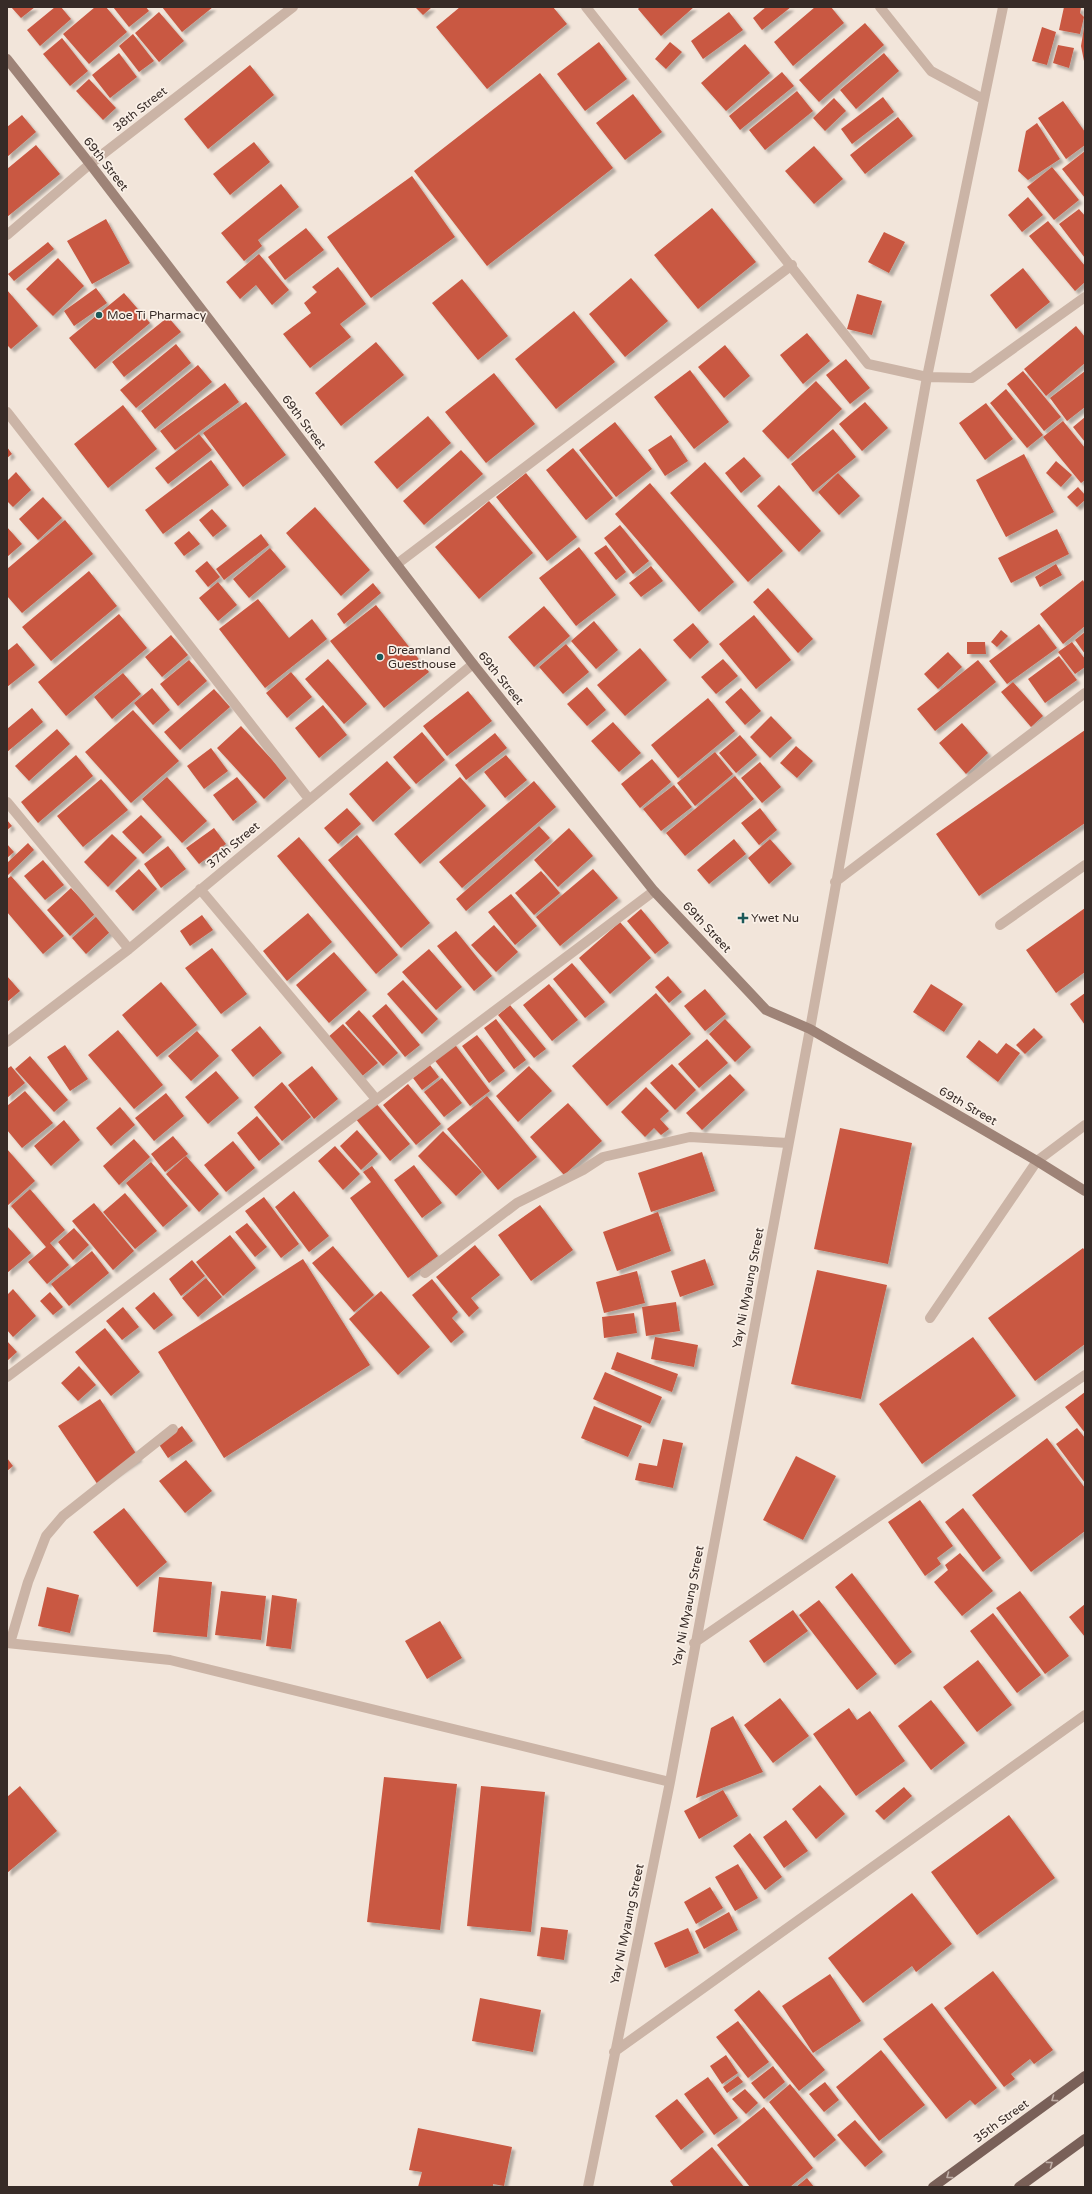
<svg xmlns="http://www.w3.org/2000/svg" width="1092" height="2194" font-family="'Varela Round',sans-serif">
<defs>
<filter id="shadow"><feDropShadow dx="3.5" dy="3.5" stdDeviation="1" flood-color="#0004"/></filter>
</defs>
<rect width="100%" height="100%" fill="#f2e5da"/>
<path fill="#c95842" filter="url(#shadow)" d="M11 7H35L21 18Z
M55 7H61L71 19 40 46 27 30Z
M95 7H106L127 32 89 64 63 34Z
M113 7H146L149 11 129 27Z
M162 7H213L182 32Z
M415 7H432L423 15Z
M460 7H553L567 24 487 89 436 27Z
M640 7H694L661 36 638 9Z
M766 7H791L762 30 753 18Z
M815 7H831L844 23 793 66 774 42Z
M1064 7H1081L1080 13 1084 17 1080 34 1059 30Z
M159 12 184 41 159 62 135 33Z
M729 12 743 30 703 59 691 41Z
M865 23 884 45 819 102 799 80Z
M1042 27 1056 32 1047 65 1032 61Z
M1084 28H1085L1084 61 1081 46Z
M133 34 154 61 139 72 119 46Z
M62 38 88 71 70 86 43 54Z
M599 42 627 79 585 111 557 74Z
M670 42 682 52 666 69 655 59Z
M745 44 770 73 726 111 701 83Z
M1058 45 1074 48 1069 68 1053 63Z
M119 53 137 77 110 98 92 75Z
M884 53 899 71 856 109 840 90Z
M250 65 274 95 208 149 184 119Z
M782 72 794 86 740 130 729 116Z
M540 73 613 168 487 266 414 171Z
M89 79 116 108 103 120 76 91Z
M797 91 813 111 765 150 749 130Z
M633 94 662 132 625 160 596 123Z
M883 97 894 112 852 144 841 129Z
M834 98 846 111 825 131 813 118Z
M1063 101 1085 132V145L1066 159 1038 118Z
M22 115 36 132 7 157V127Z
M898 117 913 136 865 174 850 155Z
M1037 123 1060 159 1028 180 1018 171 1026 131Z
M254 142 270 162 230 195 213 174Z
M36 145 60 174 7 217V169Z
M814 146 843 179 814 204 785 171Z
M1085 151V198L1062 169Z
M1052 167 1079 200 1054 220 1027 187Z
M412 176 455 237 371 298 327 237Z
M281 184 299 207 258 240 262 246 244 261 221 233Z
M1028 197 1043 215 1022 232 1008 215Z
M712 208 756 262 698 309 654 255Z
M1079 209 1085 216V258L1059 224Z
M106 219 130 263 92 284 67 241Z
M1048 221 1085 266V282L1075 291 1029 236Z
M306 228 324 250 285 280 268 257Z
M884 232 905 242 889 273 868 262Z
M48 242 54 249 14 281 8 274Z
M259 254 289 290 272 305 256 285 240 299 226 282Z
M58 258 84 286 53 316 26 289Z
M338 267 366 304 340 324 351 337 310 368 283 334 311 313 304 303 317 292 312 287Z
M1023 268 1050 302 1016 329 990 295Z
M631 278 668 321 625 357 589 314Z
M462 279 508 336 478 360 432 303Z
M96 288 107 303 74 326 64 311Z
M7 290 38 326 11 349 7 345Z
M124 293 150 323 95 369 69 338Z
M857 294 882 301 872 335 847 329Z
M574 311 615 362 556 409 515 359Z
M168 317 181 332 124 377 112 362Z
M1076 326 1085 337V363L1046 396 1024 369Z
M807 333 830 361 803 384 780 355Z
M376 342 404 375 341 426 315 393Z
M176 344 191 363 136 408 120 390Z
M725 345 750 376 724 398 698 367Z
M846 359 870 388 850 404 826 375Z
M198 365 212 382 155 429 141 411Z
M690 370 729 422 694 449 654 397Z
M1023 371 1061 417 1044 431 1007 384Z
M1085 371V407L1067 421 1050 398Z
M494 373 535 424 486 463 445 412Z
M816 381 842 409 788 459 762 431Z
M225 383 239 402 175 450 160 431Z
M1006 389 1043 435 1027 448 990 403Z
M246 402 286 455 243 487 203 433Z
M865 402 888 428 862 451 839 424Z
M986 403 1013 439 985 460 959 423Z
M123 405 157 449 108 488 74 444Z
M428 416 451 443 397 489 374 462Z
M1085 417V442L1073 427Z
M1063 421 1085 448V480L1081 483 1043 437Z
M615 422 652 469 616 497 579 450Z
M833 429 856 457 813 492 791 464Z
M199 434 212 450 168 484 155 468Z
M671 435 688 461 665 476 648 450Z
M7 447 12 454 7 458Z
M573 448 613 498 586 520 546 470Z
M461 450 483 474 424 525 403 501Z
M1024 454 1054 512 1006 537 976 480Z
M744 457 761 476 741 493 725 473Z
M211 460 229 485 163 534 145 510Z
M1056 461 1072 475 1061 487 1046 473Z
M705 462 783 551 748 582 670 493Z
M16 472 31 490 13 507 7 501V481Z
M526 473 577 537 547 561 496 497Z
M838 473 860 496 839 515 818 492Z
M650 483 734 582 699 612 615 514Z
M779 485 821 531 799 552 757 506Z
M1078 487 1085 495V500L1077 507 1067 497Z
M43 497 62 518 38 540 19 519Z
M489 501 533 553 479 599 435 547Z
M315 507 370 570 341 596 286 533Z
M212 509 227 526 213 537 199 520Z
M65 520 93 554 22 613 7 596V569Z
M620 525 649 561 633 574 604 538Z
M7 527 22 544 7 557Z
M1057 529 1069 554 1011 583 998 558Z
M189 531 200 544 184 556 174 543Z
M261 534 269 545 224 580 216 569Z
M606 545 626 572 616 580 594 553Z
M579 547 616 595 576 626 539 578Z
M270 548 286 567 249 598 233 579Z
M207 561 220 577 208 587 195 571Z
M1056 564 1062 575 1040 587 1035 577Z
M651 566 663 581 641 597 629 583Z
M89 571 117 606 51 661 22 627Z
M1083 580 1085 584V626L1063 644 1040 614Z
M218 582 237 605 218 621 199 598Z
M373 583 381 593 344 624 337 614Z
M768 588 813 639 798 653 753 602Z
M258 599 289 638 312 619 327 639 265 688 219 629Z
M376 605 429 672 384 708 330 641Z
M544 606 570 636 534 667 508 637Z
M119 614 147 648 66 716 38 682Z
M754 615 791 660 756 689 719 644Z
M594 621 618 650 596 669 571 641Z
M693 623 709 642 690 659 673 640Z
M1039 624 1057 648 1007 684 989 661Z
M1001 630 1008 636 997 647 991 642Z
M1085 632V654L1075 640Z
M171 635 188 655 162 677 145 657Z
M967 642H985L986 654H967Z
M1072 642 1085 659V667L1075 674 1058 652Z
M17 643 35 665 7 687V651Z
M566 644 589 672 563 694 539 667Z
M640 648 667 680 625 716 597 685Z
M948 652 962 667 938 689 924 674Z
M1059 656 1077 680 1045 703 1028 679Z
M328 659 367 704 344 724 305 679Z
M723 659 738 676 716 694 701 677Z
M189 660 207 681 178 706 160 684Z
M978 660 996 682 935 731 917 709Z
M291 672 312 697 287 718 266 693Z
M123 673 141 694 112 719 94 697Z
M1013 682 1043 716 1031 727 1001 692Z
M587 687 606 710 587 726 567 704Z
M152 688 170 710 153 725 134 703Z
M741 688 761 711 745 725 725 702Z
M214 689 230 707 180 750 164 732Z
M468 691 492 721 447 756 423 726Z
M708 698 735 731 678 778 651 745Z
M323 705 347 735 319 758 295 728Z
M32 708 43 722 7 752V729Z
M133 710 179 761 131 803 85 752Z
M771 716 792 738 770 758 750 737Z
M613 722 641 753 619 772 591 741Z
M962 723 988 753 966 774 939 743Z
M241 726 288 777 264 799 217 748Z
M57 729 70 744 29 781 15 766Z
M1085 730V823L979 896 936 834Z
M422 732 445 760 416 784 393 757Z
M495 733 507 748 466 780 455 765Z
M740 735 757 755 736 773 719 753Z
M796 746 813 761 797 778 780 763Z
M211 748 228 771 204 789 187 766Z
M715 752 733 774 695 806 677 783Z
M76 755 93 776 38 823 21 802Z
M506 755 527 780 505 798 484 772Z
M652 759 671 782 640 808 621 784Z
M387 761 411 788 373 822 349 794Z
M760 762 781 787 762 803 741 778Z
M735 776 754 799 685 856 666 833Z
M167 777 207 821 182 843 142 799Z
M237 777 257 802 233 821 213 795Z
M460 777 486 806 420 864 394 834Z
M101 779 128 810 83 847 57 816Z
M534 781 556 807 462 888 439 862Z
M674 785 692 807 661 831 643 809Z
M347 808 361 824 338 844 324 828Z
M760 808 777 830 759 845 741 823Z
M141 815 162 837 143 854 122 832Z
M7 820 12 826 7 830Z
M539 826 550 838 466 911 456 899Z
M214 828 226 844 199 864 186 848Z
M569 828 593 856 558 887 534 860Z
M112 834 137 858 108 887 84 862Z
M357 835 430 923 401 948 328 860Z
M299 837 398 955 376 974 277 856Z
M734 839 746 854 709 884 697 870Z
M770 839 792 864 769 884 748 858Z
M28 843 34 850 7 876V863Z
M7 844 14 852 7 858Z
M168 846 186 869 161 888 144 864Z
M43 860 64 885 45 900 24 876Z
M139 869 157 889 133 911 115 891Z
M593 869 618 898 560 946 536 917Z
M541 871 560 893 534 915 515 893Z
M11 876 64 936 43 954 7 912V879Z
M71 888 95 914 70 936 47 910Z
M511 894 537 926 515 945 488 912Z
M1085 908V972L1056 993 1026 950Z
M641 909 669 943 655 954 627 921Z
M308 913 332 942 287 981 263 951Z
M202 915 213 930 190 946 180 931Z
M97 916 111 931 86 954 72 938Z
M620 922 651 958 610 994 579 958Z
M494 925 518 952 496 972 471 945Z
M456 931 492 976 474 991 437 946Z
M212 948 247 994 221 1014 185 968Z
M429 949 462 987 436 1010 402 972Z
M334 952 367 990 329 1023 296 985Z
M572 963 605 1002 585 1018 553 979Z
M7 976 20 991 7 1002Z
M668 976 682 992 669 1003 655 987Z
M403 980 438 1019 422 1034 387 994Z
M161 982 197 1025 157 1057 122 1015Z
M549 984 578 1020 552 1041 523 1005Z
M931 984 963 1004 944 1032 913 1012Z
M705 989 726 1014 705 1031 684 1006Z
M656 993 691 1034 607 1106 572 1066Z
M1085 993V1025L1070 1004Z
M386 1004 420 1045 405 1057 372 1016Z
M510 1005 546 1049 534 1058 498 1015Z
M359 1010 398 1053 383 1066 345 1023Z
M496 1019 526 1060 514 1069 484 1028Z
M725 1019 751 1047 735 1062 709 1034Z
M343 1024 378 1063 361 1077 327 1038Z
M260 1026 282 1053 253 1077 231 1050Z
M1034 1028 1043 1037 1025 1054 1016 1045Z
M118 1030 163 1085 134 1109 88 1055Z
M197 1031 219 1056 191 1081 168 1056Z
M477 1035 505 1071 489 1083 462 1046Z
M707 1039 728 1063 699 1088 678 1064Z
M979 1040 997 1054 1006 1043 1020 1053 998 1082 966 1057Z
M453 1042 490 1091 470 1106 433 1058Z
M65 1045 88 1079 70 1091 47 1057Z
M30 1056 68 1100 54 1112 15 1069Z
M672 1064 696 1090 675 1110 650 1083Z
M430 1065 439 1077 422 1090 413 1078Z
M11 1066 25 1083 7 1098V1069Z
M312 1066 338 1099 314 1119 288 1085Z
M529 1066 552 1091 518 1122 496 1096Z
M216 1071 239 1098 208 1124 185 1097Z
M730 1074 745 1090 702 1130 686 1113Z
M442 1078 462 1103 444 1117 424 1092Z
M282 1082 311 1117 282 1141 254 1107Z
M408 1084 441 1124 416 1145 383 1105Z
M646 1087 669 1111 660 1119 669 1129 661 1135 654 1128 645 1137 621 1112Z
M25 1091 53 1123 22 1148 7 1130V1106Z
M166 1093 184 1116 154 1141 135 1118Z
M487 1096 537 1157 498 1190 447 1129Z
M375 1102 410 1144 390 1161 355 1118Z
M568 1103 602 1141 564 1175 530 1137Z
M120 1107 135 1125 111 1146 96 1128Z
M257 1116 280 1144 259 1161 237 1133Z
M64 1120 80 1140 51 1166 34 1146Z
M840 1128 912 1143 888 1264 814 1249Z
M357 1130 378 1154 361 1170 340 1146Z
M443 1131 482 1172 456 1196 418 1156Z
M173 1136 188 1154 165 1172 151 1154Z
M134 1139 150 1157 119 1185 103 1166Z
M233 1141 255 1168 226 1192 204 1165Z
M335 1146 360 1174 343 1190 318 1161Z
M7 1149 35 1181 7 1206Z
M702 1152 715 1191 651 1212 638 1173Z
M186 1156 219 1194 199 1212 166 1174Z
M151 1162 188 1206 163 1227 126 1183Z
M414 1165 442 1203 422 1218 394 1180Z
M372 1166 438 1256 408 1278 350 1198 371 1182 363 1172Z
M30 1189 65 1230 50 1243 69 1265 47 1284 28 1262 46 1247 11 1206Z
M294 1191 329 1236 309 1252 275 1207Z
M125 1193 157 1231 135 1249 103 1212Z
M264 1197 299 1244 281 1258 245 1211Z
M94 1203 134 1251 113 1270 72 1221Z
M540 1205 573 1250 531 1281 498 1235Z
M658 1212 671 1251 617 1271 603 1232Z
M247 1223 267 1247 255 1257 235 1232Z
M7 1226 31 1253 7 1273Z
M74 1228 89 1245 73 1260 58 1242Z
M230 1235 256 1268 223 1296 196 1262Z
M475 1245 500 1275 471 1298 479 1308 469 1317 436 1277Z
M333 1246 374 1295 354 1312 312 1263Z
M1083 1248 1085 1251V1344L1035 1381 988 1318Z
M92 1251 109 1273 69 1306 51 1284Z
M303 1259 370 1365 224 1458 158 1352Z
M705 1259 714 1285 680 1297 671 1271Z
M192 1260 205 1276 181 1296 169 1279Z
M817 1270 887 1285 861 1399 791 1384Z
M637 1271 645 1303 604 1313 596 1282Z
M206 1278 222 1297 198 1317 182 1298Z
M432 1279 458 1312 452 1318 464 1332 451 1343 412 1295Z
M13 1289 36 1316 13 1337 7 1330V1295Z
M381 1291 430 1347 398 1375 349 1319Z
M50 1292 63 1307 53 1315 40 1301Z
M154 1292 173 1315 154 1330 135 1308Z
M676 1302 680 1331 646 1336 642 1307Z
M123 1307 139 1327 122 1340 106 1321Z
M634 1313 637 1333 604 1338 602 1317Z
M105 1328 140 1372 111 1396 75 1352Z
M655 1337 698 1345 694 1367 651 1359Z
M973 1337 1016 1396 922 1464 879 1404Z
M7 1341 17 1352 7 1361Z
M617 1352 678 1374 672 1392 611 1369Z
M79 1366 96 1385 78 1401 61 1383Z
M605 1372 662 1397 650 1424 593 1399Z
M1085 1392V1433L1065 1407Z
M100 1399 139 1458 98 1485 58 1426Z
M594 1406 642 1426 628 1457 581 1438Z
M182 1426 193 1441 168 1458 158 1443Z
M1077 1428 1085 1438V1483L1056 1444Z
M1047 1438 1085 1488V1531L1031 1572 972 1495Z
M663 1439 683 1443 673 1488 635 1480 639 1463 657 1466Z
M796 1456 836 1476 803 1540 763 1520Z
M7 1458 13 1466 7 1471Z
M186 1460 212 1491 185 1513 159 1481Z
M920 1500 953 1546 937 1558 941 1564 925 1576 888 1522Z
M124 1508 167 1562 137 1587 93 1532Z
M963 1508 1001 1558 983 1572 945 1522Z
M960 1553 993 1591 962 1616 934 1582 948 1570 945 1565Z
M852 1573 912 1652 895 1665 835 1587Z
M159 1577 212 1582 207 1637 153 1632Z
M47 1587 79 1595 70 1633 38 1626Z
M221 1591 266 1596 261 1640 215 1635Z
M1020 1591 1069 1656 1045 1674 996 1608Z
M272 1595 297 1599 291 1649 266 1646Z
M819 1600 877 1674 857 1690 799 1615Z
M1085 1604V1637L1069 1617Z
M793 1610 808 1631 764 1663 749 1641Z
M993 1613 1041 1675 1017 1693 970 1631Z
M440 1621 462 1658 427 1679 405 1641Z
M978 1660 1012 1705 977 1732 943 1687Z
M780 1698 809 1736 773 1763 744 1725Z
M931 1700 965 1743 931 1770 898 1726Z
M849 1708 857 1720 870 1711 905 1761 856 1796 813 1734Z
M733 1716 763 1772 696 1798 711 1728Z
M384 1777 457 1784 440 1930 367 1922Z
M820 1785 845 1814 816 1839 792 1809Z
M20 1786 57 1831 7 1873V1797Z
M481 1786 545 1792 531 1932 467 1926Z
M904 1787 912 1796 884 1820 875 1811Z
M723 1790 738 1816 699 1839 684 1811Z
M1009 1815 1055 1878 977 1935 931 1872Z
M786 1820 808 1851 784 1868 763 1837Z
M750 1833 782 1877 765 1890 733 1846Z
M738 1864 758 1898 735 1911 715 1877Z
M710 1887 723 1908 696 1924 684 1902Z
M912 1893 952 1944 916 1972 912 1966 863 2003 828 1958Z
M729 1912 738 1930 704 1949 695 1931Z
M541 1927 568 1930 564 1960 537 1956Z
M688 1928 699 1953 665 1968 654 1943Z
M993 1971 1053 2050 1034 2064 1030 2059 1011 2074 1015 2079 1004 2087 944 2008Z
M830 1974 861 2021 813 2053 782 2006Z
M759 1990 825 2070 799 2091 734 2010Z
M480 1998 541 2010 533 2052 472 2041Z
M932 2003 997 2088 975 2105 970 2100 946 2119 883 2039Z
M738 2021 769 2062 748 2078 716 2037Z
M881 2050 925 2105 879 2141 836 2087Z
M726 2055 738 2073 722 2084 710 2066Z
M773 2066 785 2082 764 2099 751 2083Z
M738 2076 743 2082 727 2093 723 2087Z
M708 2077 738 2118 714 2135 684 2094Z
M825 2082 839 2100 824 2112 809 2094Z
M790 2084 836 2140 814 2158 769 2102Z
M745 2089 758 2103 746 2114 732 2099Z
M677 2099 704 2132 681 2150 655 2116Z
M764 2107 813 2168 790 2187H750L717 2145Z
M855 2120 883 2152 865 2167 837 2135Z
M418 2128 512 2147 504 2186 493 2184V2187H418L422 2172 409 2170Z
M712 2147 744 2187H674L670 2181Z
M807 2178 814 2187H796Z"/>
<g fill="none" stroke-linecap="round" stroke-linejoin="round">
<path stroke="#cbb4a6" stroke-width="10" d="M586 7 868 364 927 377 972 378 1085 297
M880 7 931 71 983 99
M7 235 90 164 293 7
M7 412 309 799
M397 564 792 265
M7 802 129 949
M835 882 1085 693
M200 889 376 1099
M1000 925 1085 865
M7 1042 129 949 473 664
M425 1273 517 1203 583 1170 603 1157 690 1137 788 1143
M930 1318 1037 1161 1085 1125
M7 1377 654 891
M7 1643 170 1660 670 1782
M10 1643 28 1582 46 1536 63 1516 173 1429
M694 1643 1085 1375
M614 2052 1085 1715
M588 2187 670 1782 810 1029 927 377 1003 7"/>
<path stroke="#9e8377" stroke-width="10" d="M7 59 90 164 473 664 654 891 766 1010 810 1029 1037 1161 1085 1191"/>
<path stroke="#796058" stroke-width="10" d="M933 2187 1085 2076
M1019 2187 1085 2139"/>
</g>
<defs><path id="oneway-chevron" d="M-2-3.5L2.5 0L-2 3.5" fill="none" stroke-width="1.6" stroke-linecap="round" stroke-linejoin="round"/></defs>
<g stroke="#c0afa7">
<use href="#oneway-chevron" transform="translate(1054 2099) rotate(144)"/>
<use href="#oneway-chevron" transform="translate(1050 2164) rotate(-36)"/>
<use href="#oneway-chevron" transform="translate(949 2176) rotate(144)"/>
</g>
<g fill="#1c5959" stroke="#faf0e7" stroke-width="1.5">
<circle cx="99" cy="315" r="4"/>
<circle cx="380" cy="657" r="4"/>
<path d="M741 912h4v4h4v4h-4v4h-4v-4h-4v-4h4z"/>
</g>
<g text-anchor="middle" stroke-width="3.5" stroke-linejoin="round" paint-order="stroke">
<g font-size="12" fill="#372b27" stroke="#faf0e7">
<text transform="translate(140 109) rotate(-38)" y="4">38th Street</text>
<text transform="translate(106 164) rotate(52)" y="4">69th Street</text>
<text transform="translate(304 422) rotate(53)" y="4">69th Street</text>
<text transform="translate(501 678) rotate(51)" y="4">69th Street</text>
<text transform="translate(233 845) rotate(-40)" y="4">37th Street</text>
<text transform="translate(707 927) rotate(47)" y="4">69th Street</text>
<text transform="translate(968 1106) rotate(30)" y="4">69th Street</text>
<text transform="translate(748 1288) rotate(-79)" y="4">Yay Ni Myaung Street</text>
<text transform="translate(688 1606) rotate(-79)" y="4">Yay Ni Myaung Street</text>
<text transform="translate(627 1924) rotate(-78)" y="4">Yay Ni Myaung Street</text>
<text transform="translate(1001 2121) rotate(-36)" y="4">35th Street</text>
</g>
<g font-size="12" fill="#372b27" stroke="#faf0e7" text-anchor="start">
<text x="107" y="319">Moe Ti Pharmacy</text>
<text x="388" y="654">Dreamland<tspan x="388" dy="14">Guesthouse</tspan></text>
<text x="751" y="922">Ywet Nu</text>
</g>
</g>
<rect width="1092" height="2194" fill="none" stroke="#372b27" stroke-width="16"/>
</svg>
